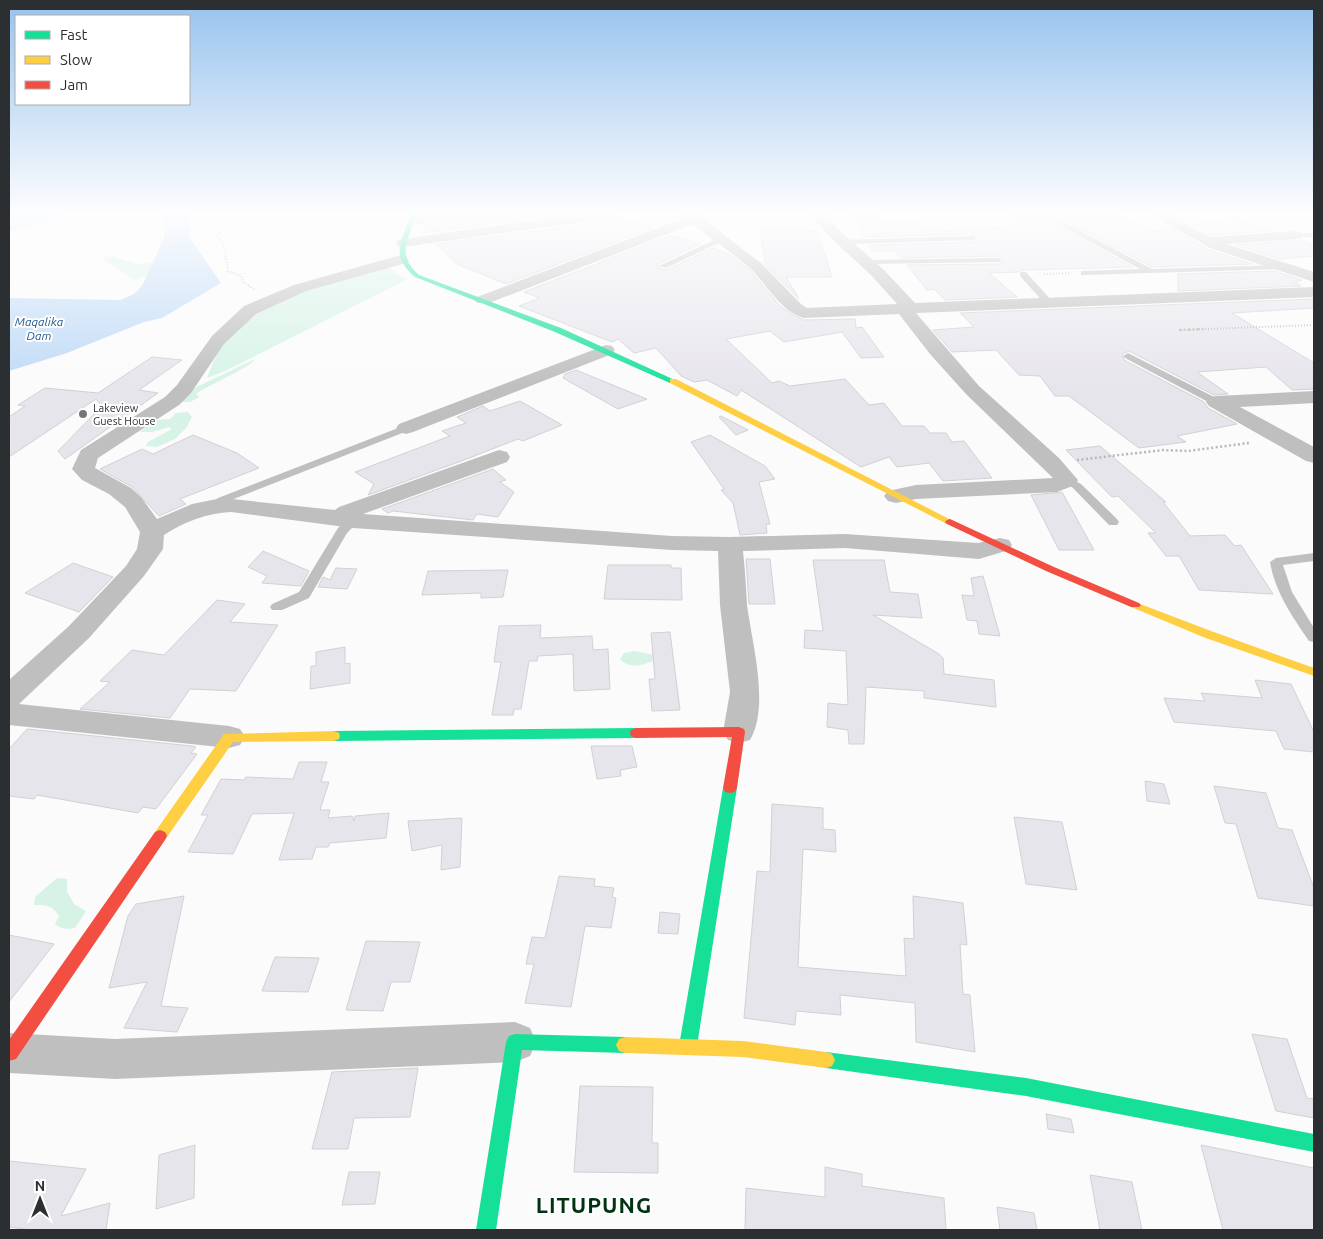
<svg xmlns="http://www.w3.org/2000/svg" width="1323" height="1239" font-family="Ubuntu,sans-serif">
<rect width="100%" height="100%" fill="#fbfbfc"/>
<path fill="#d6f3e6" d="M112 256 137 264 153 263 146 276 134 280 102 258Z
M373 268H389L406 280 225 371 207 378C213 362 221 343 234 331 273 297 325 282 373 268Z
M255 359C252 367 206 386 196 394L200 397 190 402H179L182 394Z
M188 412 192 417 186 428 175 439 157 447 146 446 148 442 172 429 169 427 153 432H140L155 420 170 419 176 413Z
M634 651 660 656C651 664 629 671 620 659L624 653Z
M57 878 67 879V891L74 904 86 911 75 928C67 929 62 930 55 924L59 916C52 905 46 905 34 905L35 897Z"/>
<path fill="#bfdaf6" d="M163 214H188L190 238 221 283 162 318 144 322 67 353 9 371V298L120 300 134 294 142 286 164 238Z"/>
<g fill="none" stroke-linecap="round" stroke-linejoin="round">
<path fill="#bfdaf6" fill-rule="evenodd" d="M23 214H64L61 219 9 231V217Z"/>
</g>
<path fill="#e7e5ec" stroke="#d1d1d3" d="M466 214H562L423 233 427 232 421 226Z
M1005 214H1117L1152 231 1171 228 1209 250 1253 264 1152 267 1055 216 1051 220 1060 228 1133 267 1024 270 1018 272 989 273 1017 297 945 300 934 289 927 290 907 265 1001 264 1004 259 998 256 901 258 895 251H872L869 245 975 242 977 236 972 234 865 237 852 215H877L885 223H918L922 227 938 226 943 231 1017 226Z
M618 217 652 228 506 284 457 264 436 244 590 224Z
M1237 218 1273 231 1210 235 1192 225Z
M759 227 817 231 832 277H786L799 299 766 266Z
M671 235 700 244 658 264V268L667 270 712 248 731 255 750 270 780 306 795 316 804 320 855 319 856 328 862 327 884 357 861 358 842 332 784 342 770 331 726 339 772 383 779 381 790 386 845 379 869 405 884 403 902 426H924L930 433H946L952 442 964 441 992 478 943 481 929 463 897 467 889 457 861 467 741 390 737 396 707 380 694 382 681 376 656 348 634 353 618 339 612 342 519 306 540 298 524 292Z
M1301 240 1314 245V256L1279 259 1236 245Z
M1274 271 1302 280 1295 282 1301 286 1178 291V274Z
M1314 299V308L1232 313 1314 363V389L1292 390 1266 367 1197 372 1228 394 1214 395 1129 351 1122 354 1124 360 1204 402 1208 408 1237 424 1177 436 1186 442 1139 448 1069 396H1055L1040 376 1019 375 996 350 952 352 933 330 974 327 960 313Z
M152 357 182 360 139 390 158 393 65 459 58 451 102 406 96 399 9 457V417L25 406 18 405 45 388 98 393Z
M576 370 620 388 647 399 618 409 563 378 565 374Z
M520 401 562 425 523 441 518 439 474 456H475L368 495 374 484 355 472 450 436 442 431 466 423 457 417 483 406 490 411Z
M721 416 748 430 736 435 719 417Z
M193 435 237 453 259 468 180 499 186 504 159 516 132 487 100 469 142 449 153 454Z
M710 435 765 466 775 479 759 482 770 524H766L767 533 740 535 733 503 721 490 724 489 691 442Z
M1100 446 1166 502H1163L1190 536 1225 535 1235 546 1241 545 1273 594 1199 590 1179 556H1166L1148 533H1156L1118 496 1112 497 1066 450Z
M493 469 506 480 500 482 514 492 498 517 477 514 473 520 393 511 388 513 382 509Z
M1062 492 1094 550H1059L1031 495Z
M263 551 309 571 301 586 262 583 267 576 248 567Z
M746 559H770L775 604H749Z
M813 560H884L890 592 918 594 922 618 873 615 939 654 943 658 944 674 994 680 996 707 924 698V691L866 687 864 744H849L848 730 827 727 828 703 848 705 846 651 804 648 805 630 823 631Z
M73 563 113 577 79 612 25 593Z
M608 565H671V568H681L682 600 604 599Z
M336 568 357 569 347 589 318 587 323 577 330 580Z
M508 570 503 597 481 598V593L422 595 428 571Z
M983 576 989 597 1000 636 979 634 977 621 967 620 962 595 974 596 971 578Z
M217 600 245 604 230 622 278 625 236 691 190 689 170 718 80 709 110 682 100 681 132 650 164 655Z
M541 625 540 638 592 636 593 650 608 649 610 689 574 691 573 654 538 656 537 661H529L521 709H514L513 715H492L501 662H494L499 626Z
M670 632 680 710 652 711 649 679H655L651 633Z
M345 647V664L350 663V683L310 689 311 666H316V652Z
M1255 680 1291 684 1314 732V752L1284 749 1276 731 1174 722 1164 698 1205 701 1201 693 1262 698Z
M27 729 192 746 196 747 191 753 197 754 156 809 143 807 138 813 37 795 34 799 9 796V749Z
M591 746H632L637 767 620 770 621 776 597 779Z
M299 762H327L321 782H329L320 810H330L328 818 352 816 354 821 355 816 389 813 386 838 330 843 328 847H316L312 859 279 860 294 813 252 814 233 854 188 852 208 815H201L221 779 244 780 246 777 293 779Z
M1145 781 1164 784 1170 804 1147 801Z
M1214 786 1266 793 1278 828 1292 830 1314 888V906L1258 898 1236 824 1225 823Z
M772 804 823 808V829L835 830 836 852 803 849 798 967 906 976 904 938 914 939 913 896 963 903 967 945 960 944 963 994 970 995 975 1052 916 1042 915 1003 840 995 841 1015 796 1011 795 1025 744 1018 757 871 770 872Z
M1014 817 1062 822 1077 890 1026 884Z
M462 818 460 867 441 870 442 845 412 851 408 821Z
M559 876 595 879 594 886 614 888 612 897 616 898 611 928 585 926 571 1007 525 1003 534 964H526L532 937 545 938Z
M184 896 161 1006 188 1008 177 1032 124 1028 147 982 109 988 128 916 136 904Z
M660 912 680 914 678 934 658 933Z
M9 935 54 944 9 1002Z
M366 941 420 942 410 982H391L383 1011 346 1010Z
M275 957 319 958 308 992 262 991Z
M1252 1034 1287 1039 1307 1098 1314 1099V1118L1276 1111Z
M418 1068 410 1117 354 1118 348 1149H312L332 1072Z
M580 1086 653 1087 652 1143H658V1173L574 1172Z
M1046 1114 1071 1119 1074 1133 1048 1129Z
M195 1145 194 1198 156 1209 159 1155Z
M1201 1145 1314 1168V1230H1223Z
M9 1161 86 1169 61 1216 110 1203 106 1230H32L9 1227Z
M825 1167 862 1174V1186L944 1198 946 1230H745L746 1188 825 1197Z
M349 1172H380L375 1204 342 1205Z
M1090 1175 1132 1182 1142 1230H1100Z
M997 1207 1034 1213 1037 1230H1000Z"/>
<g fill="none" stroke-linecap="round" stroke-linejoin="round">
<path stroke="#b9b8b8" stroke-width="2" stroke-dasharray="1 2" stroke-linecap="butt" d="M234 214 229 220 227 228 217 235 223 244 228 271 241 276 243 282 254 289
M947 214 957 224
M1044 274 1071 273
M1181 330 1314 325"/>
<path stroke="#b9b8b8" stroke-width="2.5" stroke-dasharray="2 2.5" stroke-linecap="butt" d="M1179 330 1205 329
M1077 460 1163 450 1188 451 1249 443"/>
<path fill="#c0bfbf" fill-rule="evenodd" d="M1056 218 1152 269 1277 265 1281 267 1277 269 1084 275H1081V271L1140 269 1061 226 1053 220Z
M1293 233H1314V237H1293Z
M972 236H975V240L844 244 840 242 844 240Z
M720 237 727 239 666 268 659 266Z
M998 258 1002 260 1001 262 867 264 863 262 867 260Z
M1020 272H1026L1052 301V305H1046L1020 276Z
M1128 353 1220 400 1221 402 1216 405 1212 404 1125 358 1123 356Z
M406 425 410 426 411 428 410 430 226 502 217 509 211 505 218 498Z
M1067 477 1081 484 1117 519 1119 522 1117 525H1109L1073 488 1061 480 1063 478Z
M353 517 359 521 347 533 309 598 282 610H272L270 607 272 604 299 592 338 528 349 518Z
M1314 553V561L1283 565 1292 592 1314 628V642L1309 641C1292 616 1275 592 1270 562L1276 558Z"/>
<path fill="#c0bfbf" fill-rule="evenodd" d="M425 214H453L451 217 413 225 406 221 408 218Z
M578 214H617L610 218 403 247 398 246 396 243 398 240 403 239Z
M681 214H697L761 263 801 304 807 308 897 304 872 276 830 237 810 214H825L840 231 884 270 915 303 1314 287V297L916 313 979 386 1059 458 1078 480 1075 485 1057 492 916 499 896 503 888 501 884 496 888 491 916 485 1053 478 966 394 930 354 899 314 804 318C781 312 767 285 751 269 733 253 712 239 693 224L489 303H477L475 300 477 297 684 218Z
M1149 214H1167L1210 237 1296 231 1301 232 1303 235 1301 238 1296 239 1226 244 1314 272V282L1210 248Z
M401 255 406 257 409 260 406 263 306 291 256 314 224 344 191 393 179 405 98 458 95 468 131 488 141 497 157 519 192 504 222 498 335 510 339 507 499 450 507 452 510 457 507 462 363 514 672 536 730 537 845 534 978 543 1000 538 1009 540 1012 545 1009 550 979 559 845 548 743 551C745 569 746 587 747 605 752 643 770 706 750 740L739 743 728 740 723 732 730 692 720 605 718 551 672 550 353 528 231 512C207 513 184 522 164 535L163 549 144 576 89 638 19 704 229 726 240 729 245 737 240 745 229 748 9 725V680L69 626 126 566 137 549 140 532 125 507 109 494 82 480 72 469 81 450 165 397 177 385 212 336 244 306 294 285Z
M606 345 612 346 615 350 612 354 413 432 406 434 399 432 396 428 399 424Z
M1314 391V403L1240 407 1314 447V463L1306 461 1209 406 1206 402 1209 398 1216 396Z
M515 1022 530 1028 536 1042 530 1056 515 1062 115 1079 9 1073V1033L115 1039Z"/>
<path fill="#16e098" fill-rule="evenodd" d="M411 214H417C409 239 395 254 419 275L561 328 677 381 670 383 555 332 415 277C389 255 402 241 411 214Z
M636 728 641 730 642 733 641 736 636 738 334 741 329 739 328 736 329 733 334 731Z
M730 783 735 784 737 788 697 1046 694 1052 688 1054 682 1052 679 1046 723 788 725 784Z
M515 1034 625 1037 631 1039 634 1045 631 1051 625 1053 522 1050 496 1230H476L506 1042 509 1036Z
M826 1052 1026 1078 1314 1134V1152L1026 1096 826 1068 820 1066 817 1060 820 1054Z"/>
<path fill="#ffcf43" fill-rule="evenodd" d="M670 379H676L955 522 950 525 947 524 670 383Z
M1135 602 1211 631 1314 668V676L1203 637 1131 607 1129 605 1131 603Z
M334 731 339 733 340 736 339 739 334 741 233 742 165 840 160 842 155 840 153 836 155 832 224 734Z
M625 1037 743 1041 826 1052 832 1054 835 1060 832 1066 826 1068 743 1057 625 1053 619 1051 616 1045 619 1039Z"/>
<path fill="#f24e42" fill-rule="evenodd" d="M950 519 1054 567 1139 603 1141 605 1139 607H1131L1046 571 947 524 945 522 947 520Z
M739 727 744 729 745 732 737 788 735 792 730 793 725 792 723 788 732 737 636 738 631 736 630 733 631 730 636 728Z
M160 830 165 832 167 836 165 840 16 1059 9 1061V1040L155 832Z"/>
</g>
<linearGradient id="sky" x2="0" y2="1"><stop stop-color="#97c3ee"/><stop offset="0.55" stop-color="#fdfdfe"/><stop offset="1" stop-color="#fdfdfe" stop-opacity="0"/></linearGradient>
<rect width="1323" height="388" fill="url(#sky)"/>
<circle fill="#747679" stroke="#fff" stroke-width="2" cx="83" cy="414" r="5"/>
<g text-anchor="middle" stroke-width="4" stroke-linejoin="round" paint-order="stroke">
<g font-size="11" fill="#2c2f32" stroke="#fff" text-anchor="start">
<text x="93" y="412">Lakeview<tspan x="93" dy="13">Guest House</tspan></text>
</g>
<g font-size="12" font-style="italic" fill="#245a8c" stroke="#fff">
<text x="39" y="326">Maqalika<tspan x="39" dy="14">Dam</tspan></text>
</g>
<g font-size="22" font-weight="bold" letter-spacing="1" fill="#031" stroke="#fff">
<text x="594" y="1213">LITUPUNG</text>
</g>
</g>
<rect width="1323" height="1239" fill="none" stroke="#2c2f32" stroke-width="20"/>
<rect x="15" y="15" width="175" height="90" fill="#ffffff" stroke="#abacad"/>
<rect x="25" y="31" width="25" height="8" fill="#16e098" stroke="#abacad"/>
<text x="60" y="40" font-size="15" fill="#2c2f32">Fast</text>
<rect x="25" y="56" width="25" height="8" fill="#ffcf43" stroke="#abacad"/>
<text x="60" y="65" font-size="15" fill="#2c2f32">Slow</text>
<rect x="25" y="81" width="25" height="8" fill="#f24e42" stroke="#abacad"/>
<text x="60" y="90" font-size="15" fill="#2c2f32">Jam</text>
<g transform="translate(40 1199)" stroke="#ffffff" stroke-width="4" paint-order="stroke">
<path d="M0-4L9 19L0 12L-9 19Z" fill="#2c2f32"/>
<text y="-8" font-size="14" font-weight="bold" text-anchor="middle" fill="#2c2f32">N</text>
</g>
</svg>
